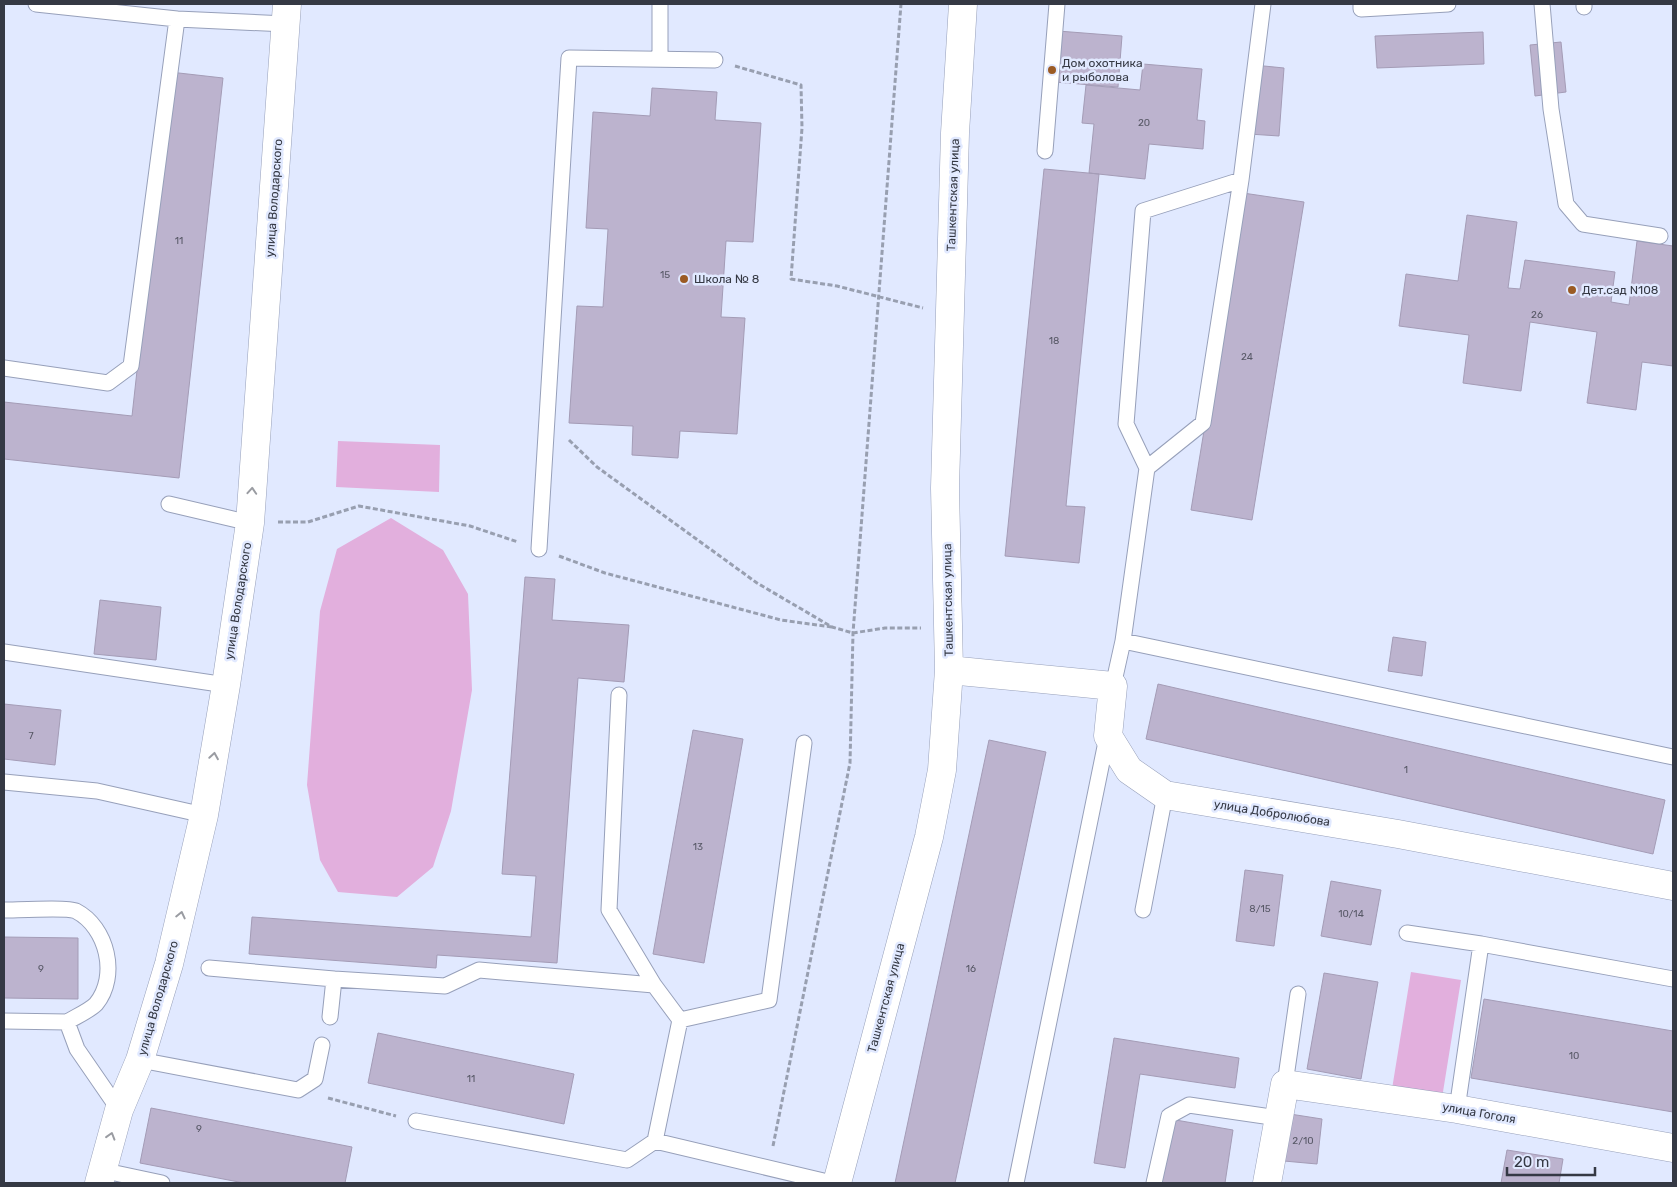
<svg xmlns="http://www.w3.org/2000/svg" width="1677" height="1187" font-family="Rubik,sans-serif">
<rect width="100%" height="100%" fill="#e1e9ff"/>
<path fill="#e2afdd" d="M338 441 440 445 439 492 336 487Z
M391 518 443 550 468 594 472 690 451 811 433 867 397 897 338 892 320 860 307 785 320 611 337 549Z
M1411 972 1461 980 1442 1098 1392 1089Z"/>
<path fill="#bcb3ce" stroke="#a49cb6" d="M1058 31 1122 36 1118 87 1054 82Z
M1483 32 1484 64 1377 68 1375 36Z
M1561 42 1566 92 1535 96 1530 45Z
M1143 64 1202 69 1197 120 1205 121 1203 149 1149 144 1145 179 1089 173 1094 124 1082 123 1086 85 1140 90Z
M1254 65 1284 68 1279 136 1249 134Z
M170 72 223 78 179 478 4 459V402L132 416Z
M652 88 717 92 715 120 761 123 753 242 726 241 721 317 745 318 737 434 680 431 678 458 632 455 633 426 569 423 577 306 603 307 608 229 586 228 593 112 650 116Z
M1044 169 1099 174 1066 506 1085 507 1079 563 1005 556Z
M1243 193 1304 202 1252 520 1191 510Z
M1467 215 1517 222 1508 288 1520 289 1525 260 1615 272 1611 302 1629 305 1637 241 1673 246V366L1642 362 1636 410 1587 403 1597 332 1530 322 1521 391 1463 383 1469 335 1399 326 1406 274 1458 281Z
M525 577 555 579 552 620 629 625 624 682 578 678 557 963 437 955 436 968 249 954 252 917 531 937 536 876 502 874Z
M100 600 161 607 156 660 94 654Z
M1393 637 1426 642 1422 676 1388 671Z
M1158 684 1665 800 1653 854 1146 739Z
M4 704 61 710 55 765 4 759Z
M693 730 743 739 704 963 653 954Z
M989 740 1046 752 955 1183H895Z
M1245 870 1283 875 1274 946 1236 941Z
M1331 881 1381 890 1371 945 1321 936Z
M4 937 78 938V999L4 998Z
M1324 973 1378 982 1361 1079 1307 1069Z
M1484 999 1673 1031V1112L1471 1078Z
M378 1033 574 1074 564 1124 368 1083Z
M1114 1038 1239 1058 1235 1088 1140 1074 1125 1168 1094 1163Z
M151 1108 352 1147 345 1183H244L140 1163Z
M1290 1114 1322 1119 1317 1164 1284 1161Z
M1170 1119 1233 1130 1225 1183H1159Z
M1507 1150 1563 1159 1559 1183H1501Z"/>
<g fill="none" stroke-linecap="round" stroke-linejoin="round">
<defs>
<path id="service" d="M36 4 177 19
M1361 4V9L1448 4
M1542 4 1551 109 1566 204 1583 224 1660 236
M1584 4V7
M660 59V4
M1045 151 1057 4
M4 368 108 383 131 366 177 19 286 24
M1147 468 1126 424 1143 211 1241 180 1263 4
M169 504 250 523
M539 549 569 58 715 60
M1123 641 1147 468 1203 423 1241 180
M4 652 226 685
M1113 686 1123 641 1673 757
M619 695 609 910 654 985
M4 782 97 791 204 815
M4 910C16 910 68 907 76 911 107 927 119 976 96 1004 89 1011 75 1017 67 1022
M1143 910 1165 795
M1407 933 1481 944
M209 968 334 979 445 986 479 970 654 985 680 1020
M330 1017 334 979
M4 1021 67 1022 77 1049 119 1110
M140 1060 298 1090 315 1079 322 1045
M1285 1084 1298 994
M1457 1109 1481 944 1673 979
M416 1121 627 1160 655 1141 832 1183
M655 1141 680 1020 769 1000 804 743
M101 1170 162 1183
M1016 1183 1107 737
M1154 1183 1169 1116 1189 1105 1278 1118"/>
<path id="minor" d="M949 670 1113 686 1108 736 1129 770 1165 795 1398 834 1673 886
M99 1183 119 1110 140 1060 169 964 204 815 226 685 250 523 287 4
M837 1183 929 837 942 770 949 670 945 488 955 133 963 4
M1267 1183 1285 1084 1457 1109 1673 1148"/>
</defs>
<use href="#service" stroke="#97a0ba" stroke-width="17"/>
<use href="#minor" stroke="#97a0ba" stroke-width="29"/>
<path stroke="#989fb0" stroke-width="3" stroke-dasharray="5 2.5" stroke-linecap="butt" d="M735 66 801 85 802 128 791 279 837 286 923 308
M569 440 597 467 757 583 832 627 853 633 885 628H921
M278 522H308L359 506 470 526 518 542
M559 556 605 573 781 620 832 627
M328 1098 396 1116
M773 1146 850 763 853 633 901 4"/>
<use href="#service" stroke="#fff" stroke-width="15"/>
<use href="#minor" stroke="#fff" stroke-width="28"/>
</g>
<defs><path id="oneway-chevron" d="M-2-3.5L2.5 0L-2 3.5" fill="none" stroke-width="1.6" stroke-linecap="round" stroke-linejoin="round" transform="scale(1.25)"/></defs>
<g stroke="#9a9ca2">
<use href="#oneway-chevron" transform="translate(252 491) rotate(-86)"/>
<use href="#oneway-chevron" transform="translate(214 756) rotate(-81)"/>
<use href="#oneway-chevron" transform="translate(181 915) rotate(-77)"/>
<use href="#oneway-chevron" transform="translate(111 1136) rotate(-73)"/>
</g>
<g fill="#9b5b24" stroke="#e1e9ff" stroke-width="2">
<circle cx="1052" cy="70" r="5"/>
<circle cx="684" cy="279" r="5"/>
<circle cx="1572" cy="290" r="5"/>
</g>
<g text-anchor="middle" stroke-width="5" stroke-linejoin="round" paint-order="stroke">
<g font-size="10" fill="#575866">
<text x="1144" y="126">20</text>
<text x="179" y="244">11</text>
<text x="665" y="278">15</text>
<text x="1537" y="318">26</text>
<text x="1054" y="344">18</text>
<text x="1247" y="360">24</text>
<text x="31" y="739">7</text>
<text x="1406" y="773">1</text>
<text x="698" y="850">13</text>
<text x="1260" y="912">8/15</text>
<text x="1351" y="917">10/14</text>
<text x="41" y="972">9</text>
<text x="971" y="972">16</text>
<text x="1574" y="1059">10</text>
<text x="471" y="1082">11</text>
<text x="199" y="1132">9</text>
<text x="1303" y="1144">2/10</text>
</g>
<g font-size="12" fill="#353944" stroke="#e1e9ff" text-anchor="start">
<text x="1062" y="67">Дом охотника<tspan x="1062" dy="14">и рыболова</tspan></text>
<text x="694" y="283">Школа № 8</text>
<text x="1582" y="294">Дет.сад N108</text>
</g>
<g font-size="12" fill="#353944" stroke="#e1e9ff">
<text transform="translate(953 195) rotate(-88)" y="4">Ташкентская улица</text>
<text transform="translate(274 198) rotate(-86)" y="4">улица Володарского</text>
<text transform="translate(948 600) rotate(-91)" y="4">Ташкентская улица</text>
<text transform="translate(238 601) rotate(-81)" y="4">улица Володарского</text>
<text transform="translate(1272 813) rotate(9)" y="4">улица Добролюбова</text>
<text transform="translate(158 998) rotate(-74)" y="4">улица Володарского</text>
<text transform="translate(886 998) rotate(-75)" y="4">Ташкентская улица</text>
<text transform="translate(1479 1113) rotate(10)" y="4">улица Гоголя</text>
</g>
</g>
<rect width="1677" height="1187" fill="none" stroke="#353944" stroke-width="10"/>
<path d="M1507 1167v8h88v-8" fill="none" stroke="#353944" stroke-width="2.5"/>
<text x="1514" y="1167" font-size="15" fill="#353944" stroke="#e1e9ff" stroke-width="4" paint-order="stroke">20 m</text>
</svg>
